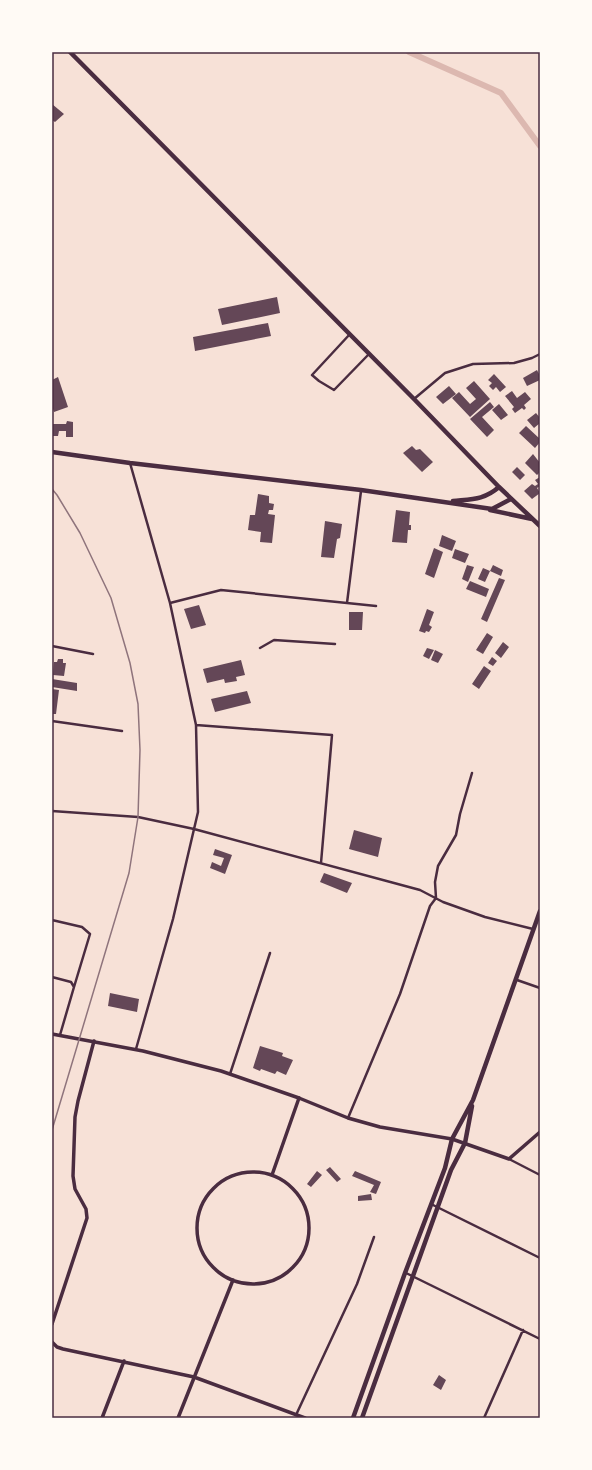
<svg xmlns="http://www.w3.org/2000/svg" width="592" height="1470" font-family="Arial,sans-serif">
<rect width="100%" height="100%" fill="#f7e1d7"/>
<g fill="none" stroke-linecap="round" stroke-linejoin="round">
<path stroke="#dcb8b0" stroke-width="6" d="M409 52 501 93 540 146"/>
</g>
<path fill="#644757" d="M52 104 64 114 55 122 52 120Z
M277 297 280 313 222 325 218 309Z
M268 323 271 336 195 351 193 337Z
M537 370 540 376V380L527 386 523 378Z
M494 374 506 387 500 392 496 387 493 390 489 386 492 383 488 380Z
M58 377 68 407 54 412 52 406V380Z
M474 381 490 399 470 417 452 398 459 392 470 404 476 399 466 388Z
M449 386 456 394 443 404 436 397Z
M512 391 517 398 525 392 531 399 524 405 526 408 524 410 522 408 515 413 512 409 514 407 505 396Z
M490 402 494 407 482 417 494 430 487 437 470 419Z
M499 404 508 415 501 420 492 410Z
M536 413 540 418V423L534 428 527 420Z
M67 421 73 422V437H66V431H59L58 436H52V424H66Z
M526 426 540 439V442L535 448 519 433Z
M412 446 416 450 420 449 433 462 422 472 403 453Z
M533 454 540 463V472L537 475 525 463Z
M517 467 525 475 520 480 512 472Z
M540 477V486L537 488 540 493 532 499 524 491 532 484 535 486 538 484 535 480Z
M258 494 269 496V503L274 504 273 510H269L268 514 275 515 272 543 260 542 261 532 248 530 250 515H255Z
M396 510 410 512 409 525H411V530H408L407 543 392 542Z
M325 521 342 524 340 538 337 539 334 558 321 557Z
M442 535 456 541 452 551 439 546Z
M434 548 443 552 434 578 425 574Z
M455 549 469 554 465 563 452 558Z
M467 565 474 567 468 582 462 579Z
M493 565 503 570 501 576 490 571Z
M483 568 490 571 485 582 478 579Z
M499 578 505 580 487 622 481 619Z
M470 581 489 589 486 597 466 589Z
M199 605 206 625 191 629 184 609Z
M427 609 434 612 429 625 432 627 429 632 426 631 425 633 419 631Z
M349 612H363L362 630H349Z
M487 633 493 637 483 654 476 650Z
M503 642 509 647 501 658 495 653Z
M427 648 434 650 429 659 423 656Z
M435 650 443 654 438 663 431 660Z
M492 657 497 661 493 666 488 663Z
M58 659H63V663H66L64 676 53 675 54 662H57Z
M241 660 245 675 236 677 237 681 225 683 224 679 207 683 203 669Z
M484 666 491 671 479 689 472 684Z
M52 679 77 683V691L52 687Z
M52 689 59 690 56 714H52Z
M247 691 251 703 215 712 211 699Z
M354 830 382 838 378 857 349 849Z
M215 849 232 855 225 874 210 868 212 862 221 866 224 858 213 855Z
M324 873 352 883 347 893 320 882Z
M110 993 139 999 137 1012 108 1006Z
M260 1046 283 1053 282 1056 293 1060 286 1075 277 1071 275 1074 261 1069 260 1071 253 1068Z
M330 1167 341 1179 337 1182 326 1170Z
M317 1171 322 1175 311 1187 307 1184Z
M355 1171 381 1182 376 1194 370 1192 374 1185 352 1176Z
M371 1194 372 1200 358 1201V1196Z
M439 1375 446 1380 441 1390 433 1385Z"/>
<g fill="none" stroke-linecap="round" stroke-linejoin="round">
<path stroke="#4a2c40" stroke-width="2.5" d="M350 334 312 375 319 381 334 390 369 354
M414 399 445 373 473 364 514 363 532 358 540 354
M130 463 170 603 196 725 198 812 173 919 136 1049
M170 603 221 590 347 603 361 491
M347 603 376 606
M52 646 93 654
M260 648 274 640 335 644
M52 721 122 731
M196 725 332 735 321 863
M52 811 138 817 194 829 420 890 443 902 485 917 533 929
M52 920 82 927 90 934 74 987
M52 977 71 982 74 987 60 1035
M517 980 540 988
M230 1074 270 953
M348 1118 400 994 430 906 436 898 435 882 438 866 456 835 460 814 472 773
M509 1159 540 1175
M431 1204 540 1258
M406 1273 540 1339
M296 1415 357 1284 374 1237
M484 1418 523 1330"/>
<path stroke="#4a2c40" stroke-width="3.5" d="M197 1228a56 56 0 1 1 112 0a56 56 0 1 1-112 0Z
M272 1175 299 1098
M52 1324 87 1218 86 1209 75 1189 73 1176 75 1117 78 1101 94 1041
M52 1342 57 1347 63 1349 194 1377 305 1418
M102 1418 124 1361
M178 1418 233 1280"/>
<path stroke="#4a2c40" stroke-width="3.5" d="M52 1034 143 1051 221 1071 299 1098 348 1118 380 1127 452 1139 509 1159 540 1132"/>
<path stroke="#4a2c40" stroke-width="4.5" d="M70 52 414 399 499 487 540 526
M52 452 130 463 361 490 492 509 511 499
M453 501C472 499 484 500 499 487
M490 510 532 519
M353 1418 405 1273 445 1168 452 1139 473 1100 540 911
M362 1418 451 1170 465 1143 472 1106"/>
<path stroke="#8f747c" stroke-width="1.5" d="M52 489 57 495 80 533 111 598 130 663 138 704 140 750 138 817 129 873 52 1130"/>
</g>
<rect width="592" height="1470" fill="none" stroke="#fffaf5" stroke-width="106"/>
<rect x="53" y="53" width="486" height="1364" fill="none" stroke="#4a2c40" stroke-width="1.5"/>
</svg>
